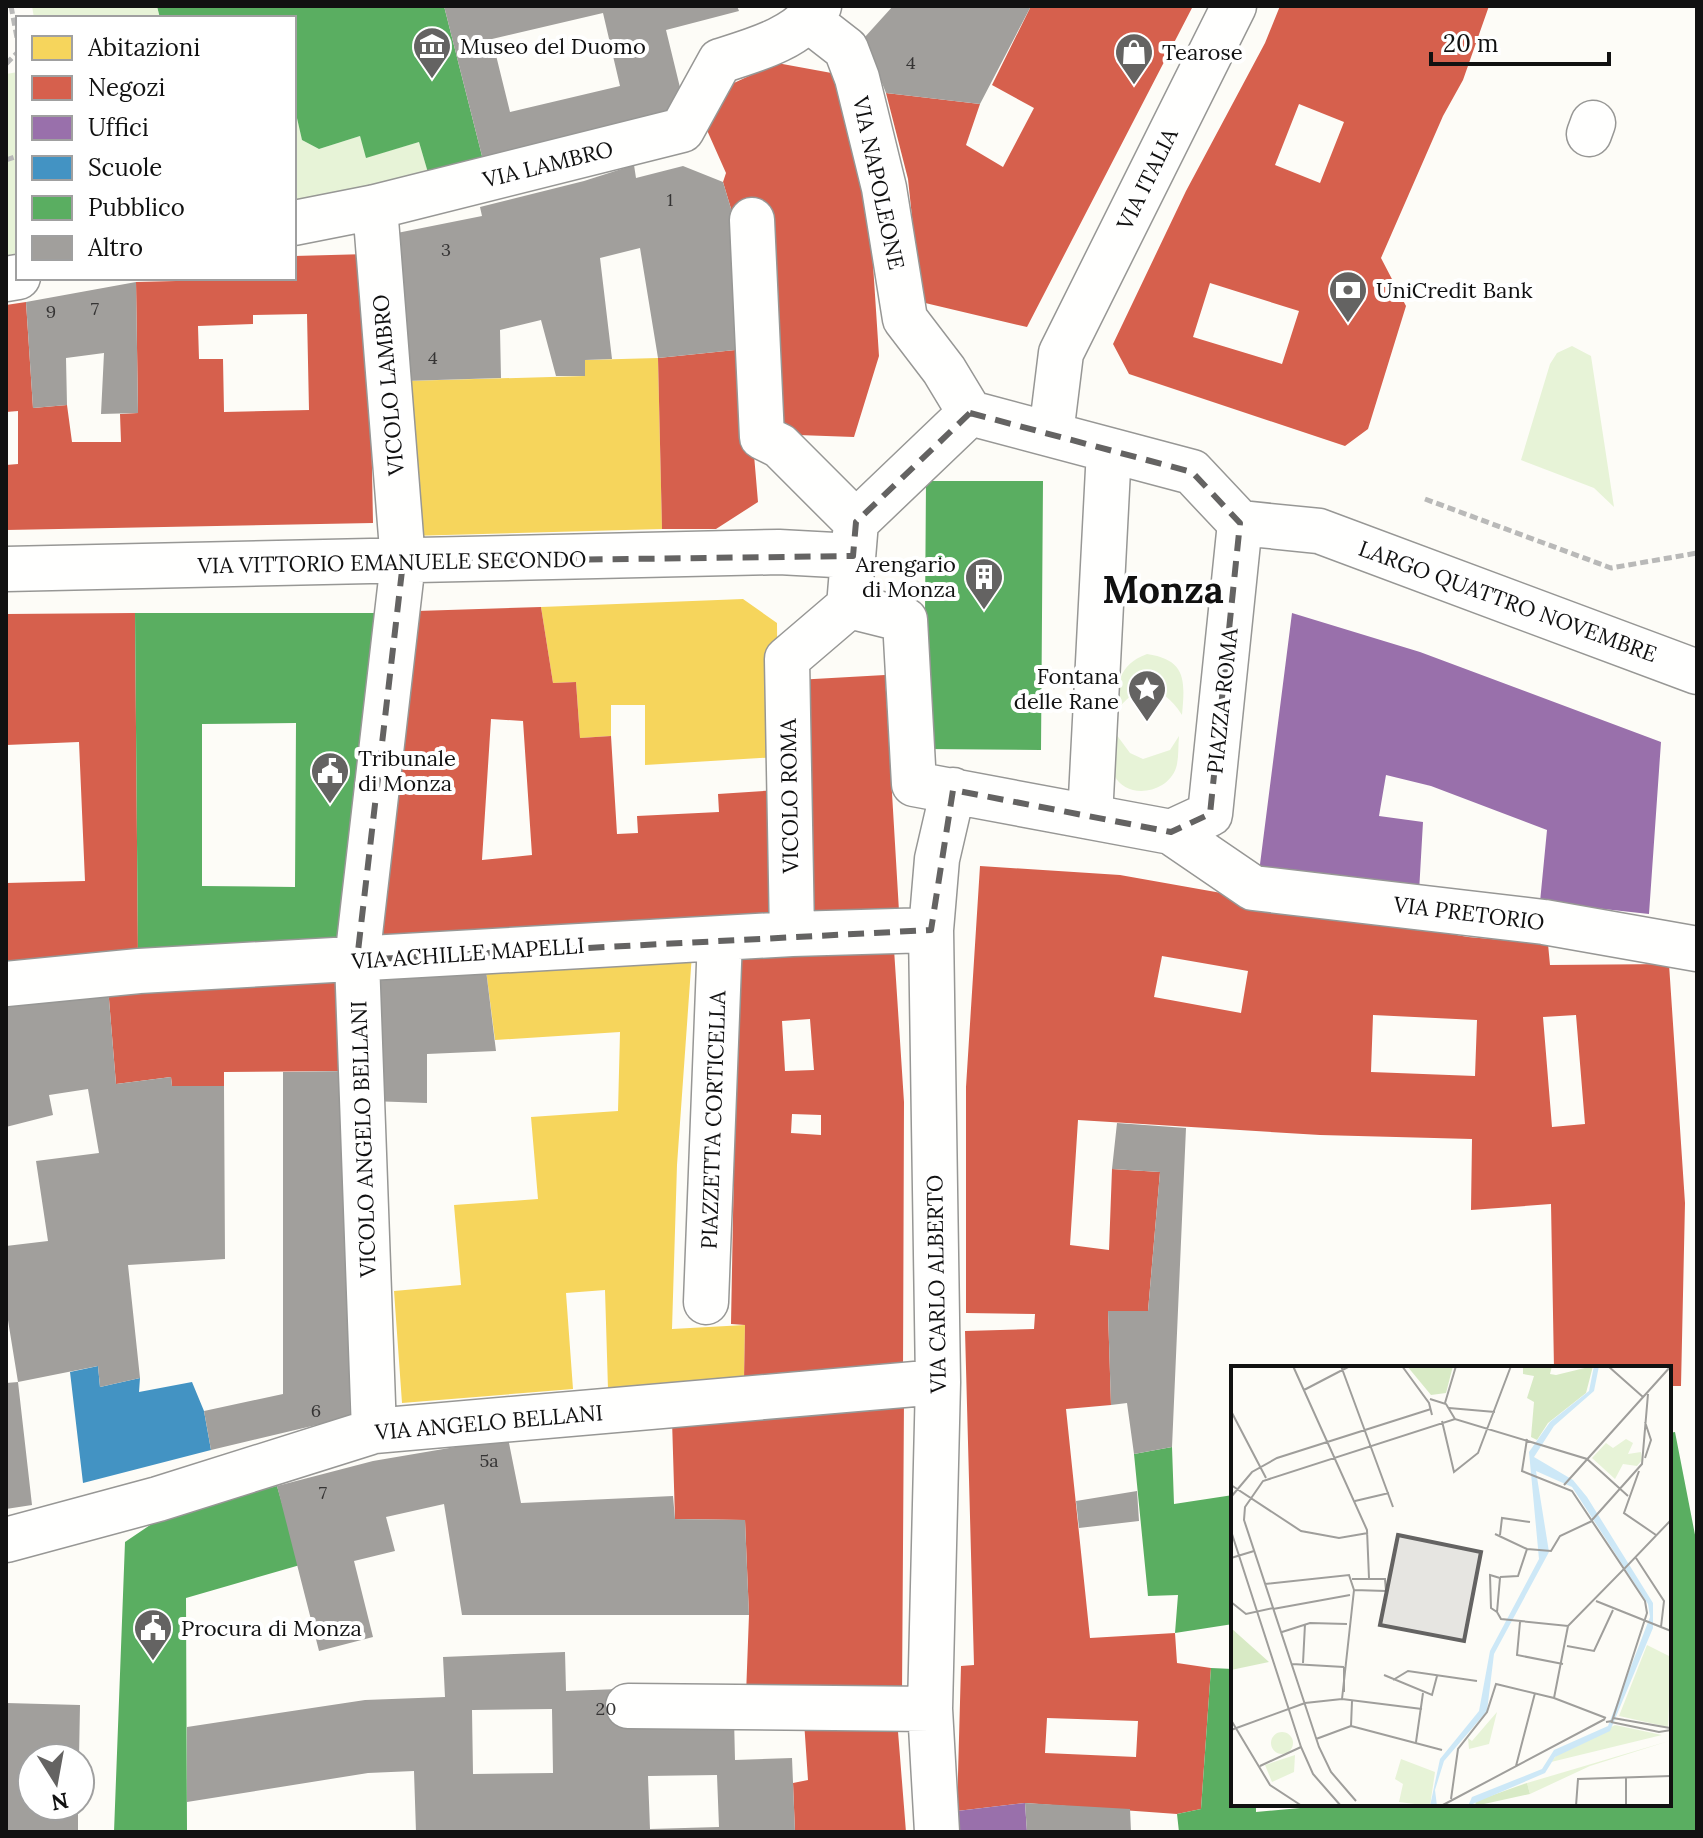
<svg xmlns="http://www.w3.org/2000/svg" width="1703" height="1838" font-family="Lora,serif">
<rect width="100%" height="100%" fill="#fdfcf7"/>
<path fill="#e7f3d7" d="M32 6H157L160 18H34Z
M18 72V268L6 270V74Z
M294 105 302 140 319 149 360 136 367 157 419 142 431 183 294 211Z
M1572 346 1591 356 1614 507 1594 488 1521 460 1550 364 1557 353Z
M1147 654C1187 660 1185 681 1182 715 1161 682 1136 681 1115 714 1118 685 1117 665 1147 654Z
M1113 730 1130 753 1143 759 1170 750 1179 736C1178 746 1179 759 1176 768 1167 794 1126 800 1114 775 1108 764 1113 742 1113 730Z"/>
<path fill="#f6d55c" d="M658 358 662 529 409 536 405 381 585 376V360Z
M743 599 777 623 778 757 645 765V705H611V736L580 738 576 682 553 683 541 607Z
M692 954 677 1165 672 1329 745 1325 744 1379 608 1389 605 1290 566 1293 573 1389 402 1403 394 1291 461 1285 454 1205 538 1199 531 1117 618 1111 620 1032 495 1040 486 970Z"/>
<path fill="#d6604d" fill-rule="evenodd" d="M1031 6H1193L1027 327 921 302 908 179 886 93 980 104 966 145 1003 167 1034 108 992 85Z
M1280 6H1489L1463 80 1443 116 1381 258 1406 306 1368 429 1345 446 1129 374 1113 344 1186 191 1265 43ZM1299 104 1344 122 1320 183 1275 165ZM1210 283 1299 311 1282 364 1193 337Z
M777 63 837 74 869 203 879 356 854 437 770 434 735 222 723 182 726 173 702 119 721 89Z
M368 254 373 523 6 530V465L18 464V411L6 412V305L26 302 33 408 67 405 72 442H121L120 414 138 413 136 282 294 278V256ZM307 314 309 410 224 412 223 359H199L198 326 253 324V315Z
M745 349 758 502 716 529H662L658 358Z
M541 607 553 683 576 682 580 738 611 736 617 834 638 833 637 816 719 812 718 794 777 790 779 924 370 953 417 611ZM491 719 523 721 532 855 482 860Z
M135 613 138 956 6 964V883L85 881 79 742 6 745V614Z
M885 675 899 911 808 915 796 680Z
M980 866 1120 875 1468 937 1548 944 1550 965 1669 964 1685 1203 1681 1386H1669V1368H1554L1551 1204 1471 1210 1472 1139 1320 1135 1078 1120 1070 1245 1109 1250 1112 1169 1160 1172 1148 1311H1108L1111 1405 1066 1409 1090 1638 1175 1633 1177 1663 1211 1668 1201 1809 1177 1814 1025 1803 957 1811 961 1666 974 1665 965 1331 1034 1329 1035 1314 966 1313V1087ZM1162 956 1248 971 1241 1013 1154 997ZM1373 1015 1477 1020 1475 1076 1371 1072ZM1576 1015 1585 1124 1552 1127 1543 1017ZM1047 1718 1138 1721 1136 1757 1045 1753Z
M738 948 894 949 904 1102 903 1375 744 1379 745 1325 731 1324ZM810 1019 814 1070 785 1071 782 1021ZM792 1114 821 1115V1135L791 1133Z
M349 978 348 1071 224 1072V1086H172L171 1077 116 1084 108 987Z
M904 1400 902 1694 746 1695 749 1615 745 1520 675 1519 672 1420Z
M897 1719 906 1832H795L793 1783 808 1780 804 1721Z"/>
<path fill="#9970ab" d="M1292 613 1420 652 1661 742 1649 914 1540 902 1547 830 1431 786 1386 775 1379 816 1423 822 1419 892 1258 880Z
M1025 1803 1027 1832H958L957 1811Z"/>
<path fill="#4393c3" d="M98 1366 100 1387 140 1378 139 1392 192 1382 204 1411 211 1450 83 1483 70 1372Z"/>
<path fill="#5aae61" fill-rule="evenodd" d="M157 6H444L483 160 431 183 419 142 366 158 360 136 319 149 302 140 294 105V18H160Z
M926 481H1043L1041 750 924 749Z
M135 613H387L348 942 138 956ZM296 723 295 887 202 886V724Z
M1675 1432 1697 1545V1832H1179L1177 1814 1201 1809 1211 1668 1233 1669V1804H1256V1812L1345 1804H1669V1433Z
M1172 1447 1174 1504 1233 1495V1624L1175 1633 1178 1595 1148 1596 1134 1454Z
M277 1486 300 1565 186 1598 187 1832H114L125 1542 162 1517Z"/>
<path fill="#a19f9c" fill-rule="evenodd" d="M444 6H737L739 11 666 30 685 108 483 160ZM603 13 620 86 510 112 492 39Z
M893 6H1031L980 104 886 93 864 38Z
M634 165 636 178 683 166 723 182 735 222 745 349 658 358 640 248 600 258 612 359 585 360V376H556L541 320 500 330 501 378 405 381 387 235 482 216 480 207 584 181Z
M136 282 138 413 101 414 104 353 66 358 67 405 33 408 26 302Z
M486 970 496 1051 427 1054V1103L370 1101 364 978Z
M108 987 116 1084 171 1077 172 1086H224L225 1259 128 1265 140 1378 100 1387 98 1366 18 1382 6 1308V1246L48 1241 36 1161 99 1153 88 1089 49 1095 53 1115 6 1127V1000Z
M348 1071 350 1417 211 1450 204 1411 283 1394V1072Z
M1117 1123 1186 1128 1172 1447 1134 1454 1127 1403 1111 1405 1108 1311H1148L1160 1172 1112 1169Z
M18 1382 32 1505 6 1509V1383Z
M508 1438 521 1503 673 1496 675 1519 745 1520 749 1615H462L444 1504 386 1517 395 1551 354 1561 373 1637 319 1651 277 1486 373 1461Z
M1137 1491 1139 1521 1079 1528 1076 1501Z
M565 1652 566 1691 619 1689 734 1718 735 1760 792 1758 795 1832H416L414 1771 368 1773 187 1802V1727L365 1700 445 1697 443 1657ZM552 1709 553 1773 473 1774 472 1710ZM717 1775 719 1827 650 1829 648 1776Z
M6 1703 80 1705 79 1758H32V1806H78V1832H6Z
M1025 1803 1130 1809 1131 1832H1027Z"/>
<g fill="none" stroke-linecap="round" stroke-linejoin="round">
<defs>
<path id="street" d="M810 21 846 49 857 78 884 188 905 319 944 370 970 413
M1589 134 1593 123
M752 220 762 437 780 446 856 522
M294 223 375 207 682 130 720 61C755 50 799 38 819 6
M6 279 18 277
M970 413 1192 472 1240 523 1210 814 1171 832 914 784 905 620 849 606 856 522Z
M1051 434 1061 353 1234 6
M1240 523 1319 531 1697 672
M6 569 779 552 853 556
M1090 817 1109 450
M1171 832 1253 888 1544 922 1697 949
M792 934 787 659 849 606
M6 984 139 971 792 934 931 930
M706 1302 720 938
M374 1431 357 960 403 562 375 207
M6 1540 158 1499 374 1431 938 1382
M628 1706 930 1709
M937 1832 930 1709 938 1382 931 930 937 859 953 790"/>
</defs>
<use href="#street" stroke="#979795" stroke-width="47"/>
<path stroke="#b9b9b8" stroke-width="5" stroke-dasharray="8 4" stroke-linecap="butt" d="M11 6 18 43
M6 64 18 52
M6 160 18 156
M1425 499 1611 568 1697 553"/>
<use href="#street" stroke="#fffffe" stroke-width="44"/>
</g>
<path fill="none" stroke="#646362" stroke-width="6" stroke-dasharray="16 10" stroke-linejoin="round" d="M970 413 1192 472 1240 523 1210 814 1171 832 953 790 931 930 357 960 403 562 853 556 856 522Z"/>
<defs>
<symbol id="museum-pin" viewBox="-11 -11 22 30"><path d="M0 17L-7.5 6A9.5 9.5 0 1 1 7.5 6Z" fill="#646362" stroke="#fff"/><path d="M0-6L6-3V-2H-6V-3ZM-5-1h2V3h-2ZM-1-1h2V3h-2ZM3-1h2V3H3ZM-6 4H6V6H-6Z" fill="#fff"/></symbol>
<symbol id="shop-pin" viewBox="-11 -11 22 30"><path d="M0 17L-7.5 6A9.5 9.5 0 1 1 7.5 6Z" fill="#646362" stroke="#fff"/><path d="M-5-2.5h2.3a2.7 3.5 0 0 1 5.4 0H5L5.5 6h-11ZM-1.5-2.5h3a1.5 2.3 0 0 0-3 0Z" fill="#fff"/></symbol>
<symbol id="bank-pin" viewBox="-11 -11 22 30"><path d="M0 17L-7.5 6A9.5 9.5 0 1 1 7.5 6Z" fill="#646362" stroke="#fff"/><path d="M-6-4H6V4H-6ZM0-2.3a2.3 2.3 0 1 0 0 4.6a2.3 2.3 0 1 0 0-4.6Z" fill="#fff"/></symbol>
<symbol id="building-pin" viewBox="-11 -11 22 30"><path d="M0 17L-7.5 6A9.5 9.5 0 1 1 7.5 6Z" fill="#646362" stroke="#fff"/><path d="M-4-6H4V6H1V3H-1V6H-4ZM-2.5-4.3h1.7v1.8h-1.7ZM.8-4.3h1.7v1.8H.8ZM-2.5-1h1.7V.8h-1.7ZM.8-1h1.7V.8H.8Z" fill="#fff"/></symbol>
<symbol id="sight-pin" viewBox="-11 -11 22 30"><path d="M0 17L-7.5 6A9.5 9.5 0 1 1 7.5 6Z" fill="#646362" stroke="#fff"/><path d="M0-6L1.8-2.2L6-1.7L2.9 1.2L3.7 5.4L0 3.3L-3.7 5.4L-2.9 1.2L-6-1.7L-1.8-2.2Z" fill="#fff"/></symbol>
<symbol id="civic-pin" viewBox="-11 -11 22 30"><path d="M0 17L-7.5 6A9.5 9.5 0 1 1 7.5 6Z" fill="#646362" stroke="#fff"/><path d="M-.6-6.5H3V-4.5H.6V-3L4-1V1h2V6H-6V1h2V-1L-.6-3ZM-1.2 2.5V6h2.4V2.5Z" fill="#fff"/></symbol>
</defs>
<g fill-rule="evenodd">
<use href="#museum-pin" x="410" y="24" width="44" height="60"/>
<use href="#shop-pin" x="1112" y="30" width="44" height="60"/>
<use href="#bank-pin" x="1326" y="268" width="44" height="60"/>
<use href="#building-pin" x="962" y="555" width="44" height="60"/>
<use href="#sight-pin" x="1125" y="667" width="44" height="60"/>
<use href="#civic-pin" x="308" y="749" width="44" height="60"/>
<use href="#civic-pin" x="131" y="1606" width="44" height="60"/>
</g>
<g text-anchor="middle" stroke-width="8" stroke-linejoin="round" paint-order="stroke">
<g font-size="18" fill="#353434">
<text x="911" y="69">4</text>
<text x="670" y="206">1</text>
<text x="446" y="256">3</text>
<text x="95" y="315">7</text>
<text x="51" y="318">9</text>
<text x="433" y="364">4</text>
<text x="316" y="1417">6</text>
<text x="489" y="1467">5a</text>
<text x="323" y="1499">7</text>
<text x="606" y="1715">20</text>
</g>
<g font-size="22" fill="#111" stroke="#fff" text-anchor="start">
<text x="460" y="54">Museo del Duomo</text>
<text x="1162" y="60">Tearose</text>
<text x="1376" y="298">UniCredit Bank</text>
<text x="956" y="572" text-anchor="end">Arengario<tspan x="956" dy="25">di Monza</tspan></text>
<text x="1119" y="684" text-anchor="end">Fontana<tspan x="1119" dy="25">delle Rane</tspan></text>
<text x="358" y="766">Tribunale<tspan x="358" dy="25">di Monza</tspan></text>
<text x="181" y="1636">Procura di Monza</text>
</g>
<g font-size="22" fill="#111" stroke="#fff">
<text transform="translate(548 164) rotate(-14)" y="8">VIA LAMBRO</text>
<text transform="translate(1147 179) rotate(-64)" y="8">VIA ITALIA</text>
<text transform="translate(879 183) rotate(78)" y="8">VIA NAPOLEONE</text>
<text transform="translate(388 385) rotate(-95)" y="8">VICOLO LAMBRO</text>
<text transform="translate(392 562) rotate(-1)" y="8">VIA VITTORIO EMANUELE SECONDO</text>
<text transform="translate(1508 601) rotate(20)" y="8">LARGO QUATTRO NOVEMBRE</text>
<text transform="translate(1222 701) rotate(-84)" y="8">PIAZZA ROMA</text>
<text transform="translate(789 796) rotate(-91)" y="8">VICOLO ROMA</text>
<text transform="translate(1469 913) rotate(7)" y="8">VIA PRETORIO</text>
<text transform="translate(468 953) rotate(-4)" y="8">VIA ACHILLE MAPELLI</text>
<text transform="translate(713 1120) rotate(-88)" y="8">PIAZZETTA CORTICELLA</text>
<text transform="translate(363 1139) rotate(-92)" y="8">VICOLO ANGELO BELLANI</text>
<text transform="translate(936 1284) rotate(-91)" y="8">VIA CARLO ALBERTO</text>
<text transform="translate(489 1422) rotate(-5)" y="8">VIA ANGELO BELLANI</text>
</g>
<g font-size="38" font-weight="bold" fill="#111" stroke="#fff">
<text x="1163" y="603">Monza</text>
</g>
</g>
<g transform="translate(1231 1366)">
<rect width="440" height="440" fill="#fdfcf7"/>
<path d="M395 73 402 77 397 88 410 86 411 94 406 100 392 98 384 113 361 92 375 77 382 82ZM416 279 440 291 437 361 388 350ZM266 346 258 378 238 383 237 372 241 375ZM384 359 431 369 320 396 326 389ZM40 377a11 11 0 1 1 22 0a11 11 0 1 1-22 0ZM438 375 359 400 299 428 296 417ZM64 389 63 406 41 416 34 399ZM170 393 204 406 199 440 168 436 172 418 164 413Z" fill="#e7f3d7"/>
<path d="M176 0H222L215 27 200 29ZM292 0H321L319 8 325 9 362 0 355 27 317 57 306 74 300 71 303 36 296 32 303 10 292 8ZM0 262 38 296 0 304ZM296 417 299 428 244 440 245 435Z" fill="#d8eac5"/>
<path d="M363 0H368L363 25 323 60 303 91 342 114 356 131 422 237V262L379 365 324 391 314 407 237 440 241 431 311 403 323 384 377 360 419 251 417 238 341 121 305 105 318 186 263 288 256 345 213 395 204 424 206 440H199L209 393 248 345 259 285 308 193 298 86 319 56 358 25Z" fill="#cde8f7"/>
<path fill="none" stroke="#9f9e9b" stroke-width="2" d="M62 0 136 164 138 212M110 0 162 141M171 0 198 37 201 49M377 0 412 31M73 24 119 0M199 33 215 38 224 53M214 37 225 0M218 42 264 46M0 45 35 112M211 55 223 106 247 87 280 0M414 92 420 74 414 56M408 105 393 147 425 169M0 119 70 165 108 172 137 167M333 119 440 0M0 131 21 106 46 92 200 43M124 135 158 127M361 154 411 98 417 28M0 165 70 381 82 408 110 440M264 168 296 183 320 185 329 170 361 155M269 169 271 152 299 156M0 192 23 185M405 192 433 235 430 261M259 209 269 212 266 246 260 242ZM269 211 287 210 296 183M121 213H154L155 225M34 218 118 209 123 224M123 224 155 225M365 235 440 265M0 236 15 248 42 242M42 243 119 229M266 246 270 253 337 260 393 203 341 125 291 105 296 73M289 256 286 289 332 298M51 266 79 257 116 258M336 280 363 285 382 244M72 297 74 258M61 298 113 301M153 309 201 329 206 310M162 314 177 305 246 315M113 326V301M323 332 337 260M111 333 123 224M382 352 439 362M0 354 39 419 71 440M375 356 381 355 416 247 414 235 393 203 440 154M380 356 428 366 440 364M120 360 211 384M120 360 121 335M0 364 74 337 111 333 191 343M85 373 120 360M185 376 192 327M29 400 70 381M285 400 304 327M395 411V440M220 433 227 383 256 346 265 318 323 332 375 352M125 435 100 406 88 381 13 154 14 141 32 115 224 53 356 93 397 130M210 440 374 353M345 440 347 413 440 410"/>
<path fill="#646362" fill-opacity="0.15" stroke="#646362" stroke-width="4" d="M167 169 250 186 233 275 149 259Z"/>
<rect width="440" height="440" fill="none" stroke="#111" stroke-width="4"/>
</g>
<rect width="1703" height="1838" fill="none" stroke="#111111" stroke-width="16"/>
<rect x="16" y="16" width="280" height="264" fill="#ffffff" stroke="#a0a0a0" stroke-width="2"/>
<rect x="32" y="36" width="40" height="24" fill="#f6d55c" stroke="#a0a0a0" stroke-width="2"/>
<text x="88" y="56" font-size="24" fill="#111111">Abitazioni</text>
<rect x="32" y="76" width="40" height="24" fill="#d6604d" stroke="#a0a0a0" stroke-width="2"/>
<text x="88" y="96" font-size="24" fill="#111111">Negozi</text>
<rect x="32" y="116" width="40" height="24" fill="#9970ab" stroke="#a0a0a0" stroke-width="2"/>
<text x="88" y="136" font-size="24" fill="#111111">Uffici</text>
<rect x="32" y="156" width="40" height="24" fill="#4393c3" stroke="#a0a0a0" stroke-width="2"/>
<text x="88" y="176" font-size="24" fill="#111111">Scuole</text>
<rect x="32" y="196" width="40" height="24" fill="#5aae61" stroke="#a0a0a0" stroke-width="2"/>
<text x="88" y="216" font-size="24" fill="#111111">Pubblico</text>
<rect x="32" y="236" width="40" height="24" fill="#a19f9c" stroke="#a0a0a0" stroke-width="2"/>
<text x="88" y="256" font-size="24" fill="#111111">Altro</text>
<g transform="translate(56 1782) rotate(169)"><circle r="38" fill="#ffffff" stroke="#a0a0a0" stroke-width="2"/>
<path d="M0-6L14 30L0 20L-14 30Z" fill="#646362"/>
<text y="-12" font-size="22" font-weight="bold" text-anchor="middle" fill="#111111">N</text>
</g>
<path d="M1431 52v12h178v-12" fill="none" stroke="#111111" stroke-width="4"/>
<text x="1443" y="52" font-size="24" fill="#111111" stroke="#ffffff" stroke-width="6" paint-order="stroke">20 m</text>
</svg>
